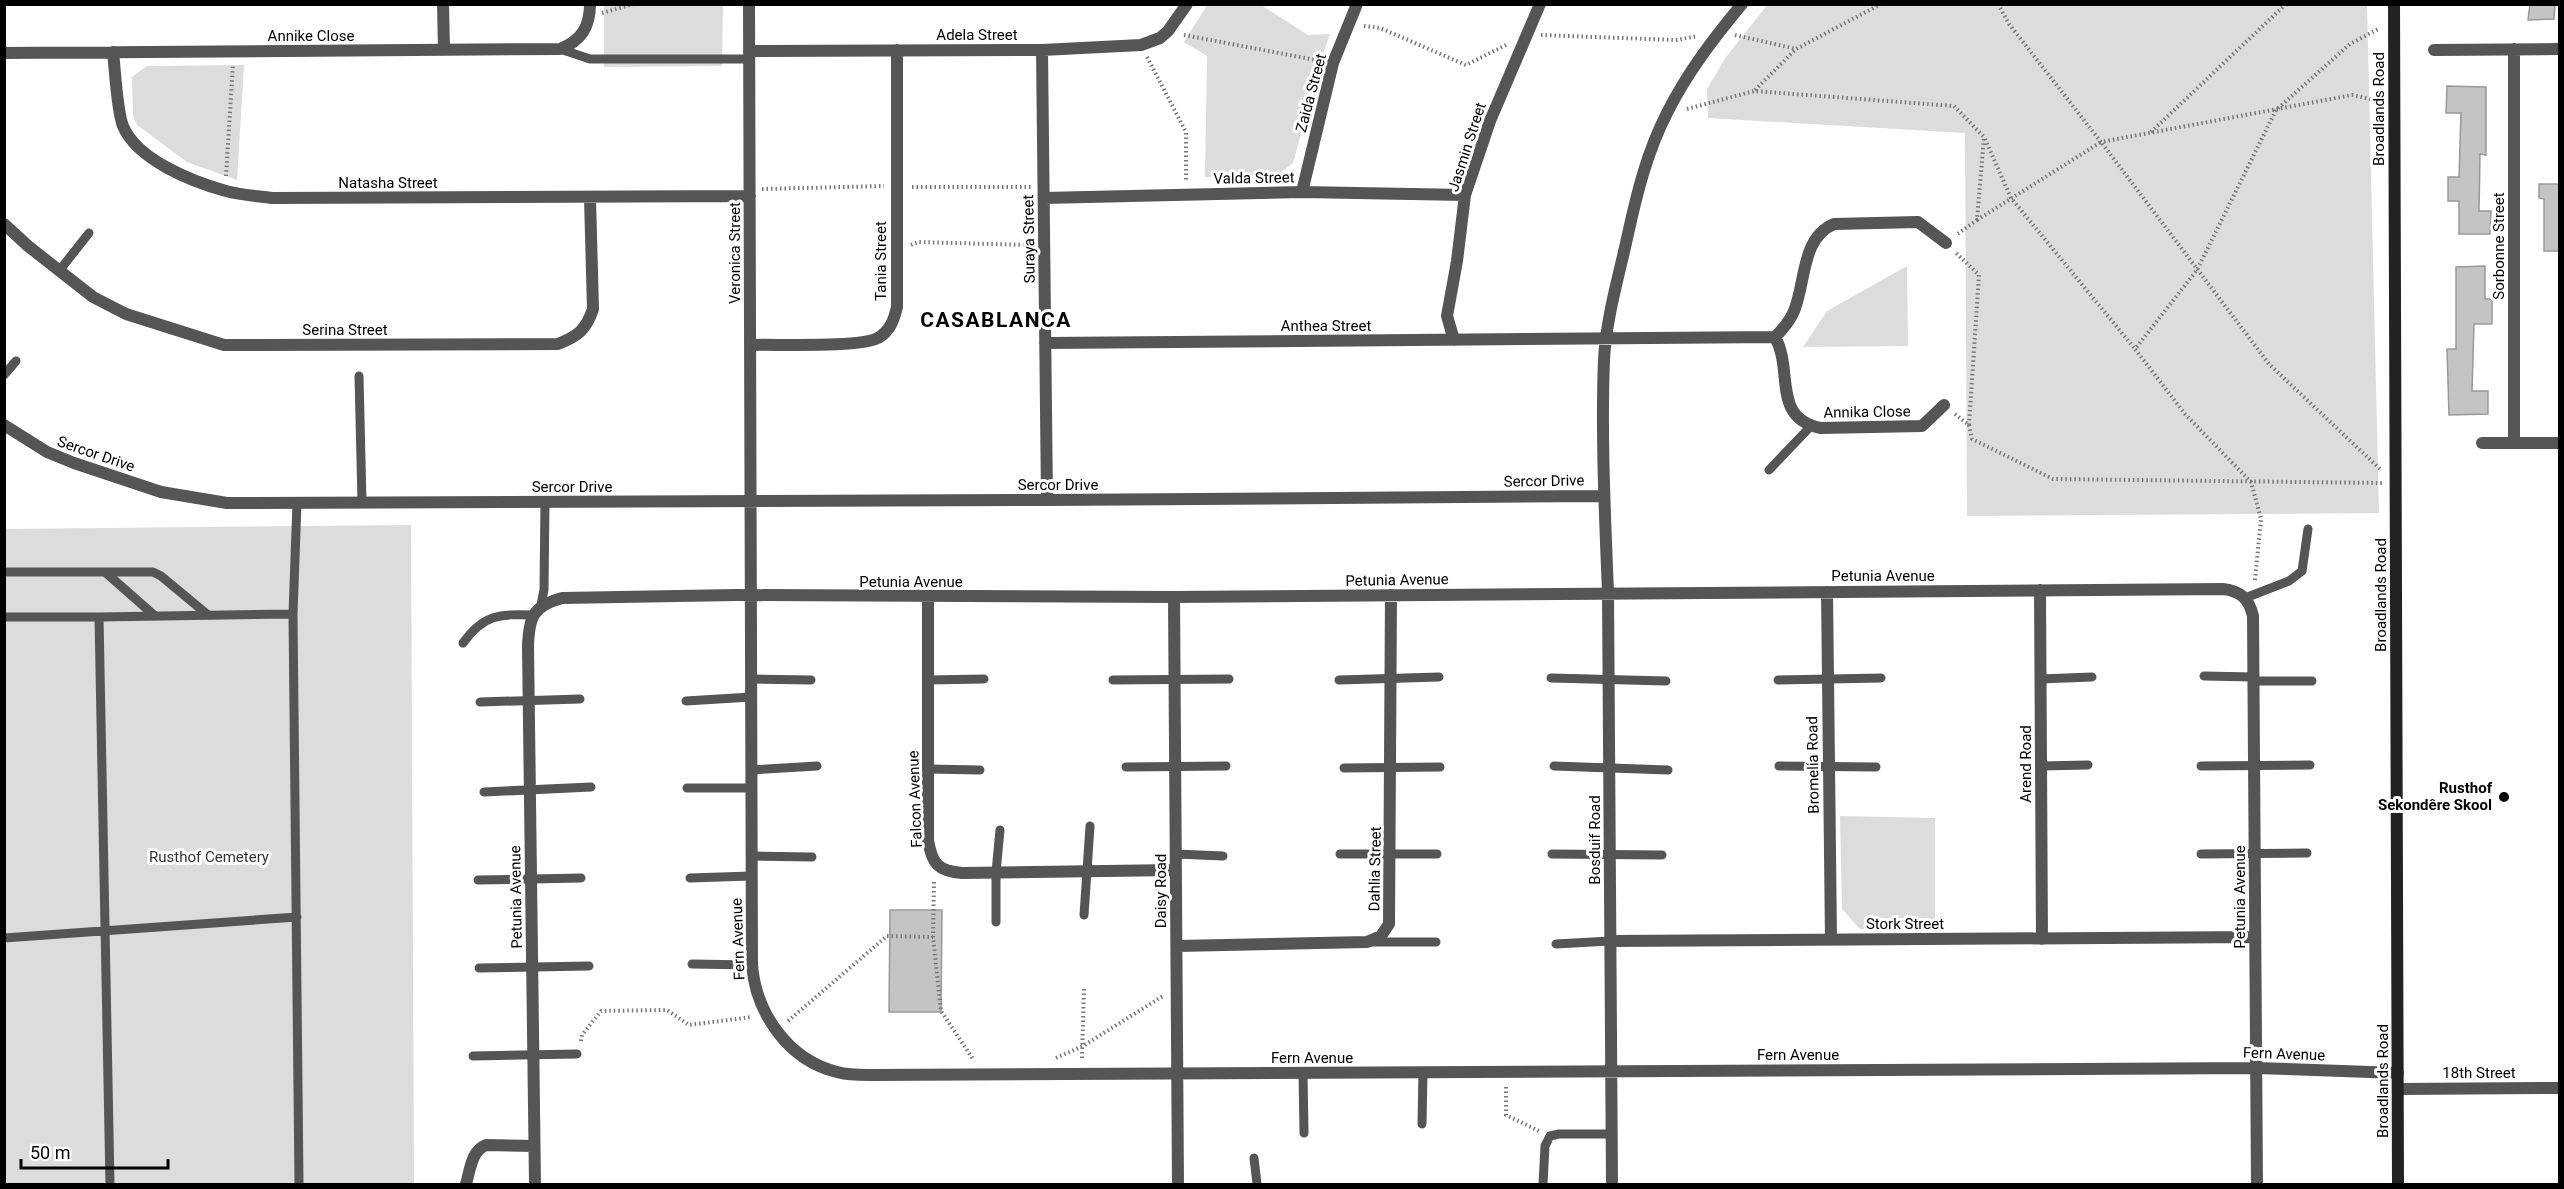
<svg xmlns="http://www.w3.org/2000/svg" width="2564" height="1189" font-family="Roboto,sans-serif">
<rect width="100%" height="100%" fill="#fff"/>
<path fill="#dcdcdc" d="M1768 4 2367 5 2379 513 1967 516 1965 133 1708 118 1707 89 1726 57Z
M604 5H723L722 66 604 67Z
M1207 5H1261L1308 35 1330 34 1320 63 1293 163 1274 178 1205 177 1207 56 1184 42Z
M244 65 237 180 187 162 137 125 133 116 132 77 147 66Z
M1907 266 1908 346 1803 347 1827 311Z
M411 525 414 1184H5L4 529Z
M1840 816 1935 818V928L1860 929 1842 909Z"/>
<path fill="#c4c4c4" stroke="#999" stroke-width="1.5" d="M2530 4H2555L2554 19 2528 20Z
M2447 86 2486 87V155L2480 154 2479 211H2491L2490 234H2459V201H2448V177H2459L2461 113H2446Z
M2539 184H2559V251H2544V199L2539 198Z
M2485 266V299H2492V324H2474L2472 391H2488V414L2449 415 2447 349H2456V267Z
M890 910H942L941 1012H889Z"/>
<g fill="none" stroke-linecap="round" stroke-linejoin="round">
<path stroke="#777" stroke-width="4" stroke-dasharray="1.5 3" stroke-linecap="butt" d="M1998 4 2009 24 2101 142 2352 95 2379 101
M602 13 634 4
M1364 26 1380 28 1466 65 1506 45
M1184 35 1321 61
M1541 35 1676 40 1698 36
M1735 35 1796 49
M1147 57 1186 132V181
M1755 90 1796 49 1881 4
M1687 109 1754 91 1954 106 1984 137 1977 220 1956 235
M2151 132 2286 4
M1985 139 2011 198 2135 349
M226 176 233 64
M912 187H1031
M762 189 884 186
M1977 220 2101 142 2269 364 2380 469
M911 245 918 242 1029 245
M1955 414 1969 425 1979 275 1955 252
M1969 425 1972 439 2053 479 2383 483
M2255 580 2261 519 2251 482 2185 414 2135 349 2197 270 2276 110 2350 44 2380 28
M934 882 933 937 941 1011 973 1059
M788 1021 887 936 933 937
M581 1041 582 1035 601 1011 667 1010 689 1025 752 1017
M1056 1058 1083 1046 1163 996
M1082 1058 1084 987
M1506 1087V1115L1539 1131"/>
<path stroke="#555" stroke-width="9" d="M560 49 590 59H748
M59 271 89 233
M4 375 16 361
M359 376 362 503
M1769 470 1811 426
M4 572H153L161 576 208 615
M105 572 155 616
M2245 598 2289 581 2302 571 2308 529
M541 605 544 590 545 502
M293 614 299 1184
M4 617H99
M463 643C484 614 499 614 533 615
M2204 676 2254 677
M1551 678 1666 681
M751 679 811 680
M2040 679 2092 677
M928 680 984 679
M1113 680 1229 679
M1339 680 1439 677
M1778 680 1881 678
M2254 681H2312
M686 701 751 697
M480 702 580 699
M1554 766 1668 770
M1779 766 1876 767
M2041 766 2088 765
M2201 766 2310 765
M1126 767 1226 766
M1344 768 1440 767
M928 769 980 770
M751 770 817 766
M687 788H751
M484 792 591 787
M1176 854 1223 856
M1340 854H1437
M1552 854 1662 855
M2201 854 2307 853
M751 856 812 857
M690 878 751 876
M478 880 581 878
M1084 915 1090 826
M996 922V872L1000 830
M4 938 297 917
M1372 942H1436
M1556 944 1610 941
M692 964 752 965
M479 968 589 966
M473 1056 577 1054
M1303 1073 1304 1133
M1422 1124 1423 1072
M1254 1158 1257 1184
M110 1184 99 617 293 614 297 503
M1543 1184 1545 1146 1550 1136 1559 1134H1611"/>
<path stroke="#555" stroke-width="12" d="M443 4 444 50
M749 4 752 965C756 1013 788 1060 837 1072 847 1075 859 1075 870 1075L2257 1068 2398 1073
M1042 50 1047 500
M2434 50 2560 49
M749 51 1042 50 1141 45 1160 38 1168 31 1187 4
M113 52C115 69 117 112 123 126 137 160 193 182 226 191 241 195 257 196 272 198L750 196
M4 53 560 49C581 41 590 27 590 4
M1302 192 1333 63 1357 4
M1044 198 1302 192 1465 195
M4 224 28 246 93 297 126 314 224 345 558 344C578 336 586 330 593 309L590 198
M1775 337C1794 371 1771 418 1821 428L1922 426 1944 405
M1454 340 1447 316 1457 261 1465 195 1490 121 1540 4
M1045 343 1775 337C1783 329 1790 321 1794 311 1806 282 1801 238 1834 224L1918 222 1946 243
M750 345C776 344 859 348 878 338 890 331 894 320 897 307V50
M4 425 47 452 74 463 161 492 227 503 1047 500 1604 496
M2482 443H2560
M2514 443V49
M2040 590 2042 939
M1827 592 1831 939
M928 597V840C932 864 938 871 962 873L1176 870
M1174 597 1178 1184
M1610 941 2255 937
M1177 946 1367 942 1381 936 1389 924 1391 595
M2398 1089 2560 1088
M466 1184C470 1171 471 1151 486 1145L534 1146
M535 1184 528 646C529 617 533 606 562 598L736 595 1174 597 2223 589C2241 591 2249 599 2253 616L2257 1184
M1612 1184 1608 593C1605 515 1601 437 1604 360 1606 318 1619 276 1628 234 1637 193 1647 152 1667 113 1687 73 1713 39 1742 4"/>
<path stroke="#222" stroke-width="12" d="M2394 4 2398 1184"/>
</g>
<circle fill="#000" stroke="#fff" stroke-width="2" cx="2504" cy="797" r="6"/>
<g text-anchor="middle" stroke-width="6" stroke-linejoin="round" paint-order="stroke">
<g font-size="15" fill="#000" stroke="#fff">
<text x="977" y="40">Adela Street</text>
<text x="311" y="41">Annike Close</text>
<text transform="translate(1311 93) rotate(-75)" y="5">Zaida Street</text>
<text transform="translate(2379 109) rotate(-90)" y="5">Broadlands Road</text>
<text transform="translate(1467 147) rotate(-72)" y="5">Jasmin Street</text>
<text transform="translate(1254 178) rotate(-1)" y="5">Valda Street</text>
<text x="388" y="188">Natasha Street</text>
<text transform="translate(1029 239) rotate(-91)" y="5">Suraya Street</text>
<text transform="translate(2499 246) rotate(-90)" y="5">Sorbonne Street</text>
<text transform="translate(735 253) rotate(-90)" y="5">Veronica Street</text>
<text transform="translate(881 261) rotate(-90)" y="5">Tania Street</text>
<text x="1326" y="331">Anthea Street</text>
<text x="345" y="335">Serina Street</text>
<text transform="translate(1867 412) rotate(-1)" y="5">Annika Close</text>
<text transform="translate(96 454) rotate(19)" y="5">Sercor Drive</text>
<text transform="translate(1544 481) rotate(-1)" y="5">Sercor Drive</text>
<text x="1058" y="490">Sercor Drive</text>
<text x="572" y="492">Sercor Drive</text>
<text x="1883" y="581">Petunia Avenue</text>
<text transform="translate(1397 580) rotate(-1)" y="5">Petunia Avenue</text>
<text x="911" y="587">Petunia Avenue</text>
<text transform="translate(2381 595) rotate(-90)" y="5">Broadlands Road</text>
<text transform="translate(2026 764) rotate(-90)" y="5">Arend Road</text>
<text transform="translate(1813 765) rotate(-91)" y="5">Bromelia Road</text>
<text transform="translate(915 799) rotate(-92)" y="5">Falcon Avenue</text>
<text transform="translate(1595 840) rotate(-90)" y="5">Bosduif Road</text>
<text transform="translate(1375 869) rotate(-89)" y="5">Dahlia Street</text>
<text transform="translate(1161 891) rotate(-90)" y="5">Daisy Road</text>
<text transform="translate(516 897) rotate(-91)" y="5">Petunia Avenue</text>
<text transform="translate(2240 897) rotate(-90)" y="5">Petunia Avenue</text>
<text x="1905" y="929">Stork Street</text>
<text transform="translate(738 939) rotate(-92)" y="5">Fern Avenue</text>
<text transform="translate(2284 1054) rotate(2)" y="5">Fern Avenue</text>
<text x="1798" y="1060">Fern Avenue</text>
<text x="1312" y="1063">Fern Avenue</text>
<text x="2479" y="1078">18th Street</text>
<text transform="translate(2383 1081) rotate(-90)" y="5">Broadlands Road</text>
</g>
<g font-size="15" font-weight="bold" fill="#000" stroke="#fff" text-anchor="end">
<text x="2492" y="793">Rusthof<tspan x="2492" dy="17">Sekondêre Skool</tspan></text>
</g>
<g font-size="15" fill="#333" stroke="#fff">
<text x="209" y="862">Rusthof Cemetery</text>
</g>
<g font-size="21" font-weight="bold" letter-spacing="1.5" fill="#000" stroke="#fff">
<text x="996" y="327">CASABLANCA</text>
</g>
</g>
<rect width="2564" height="1189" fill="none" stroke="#000000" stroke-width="12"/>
<path d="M21 1159v9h147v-9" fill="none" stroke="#000000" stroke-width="3"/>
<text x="30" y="1159" font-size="18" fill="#000000" stroke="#ffffff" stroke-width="4.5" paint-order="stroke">50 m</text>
</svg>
